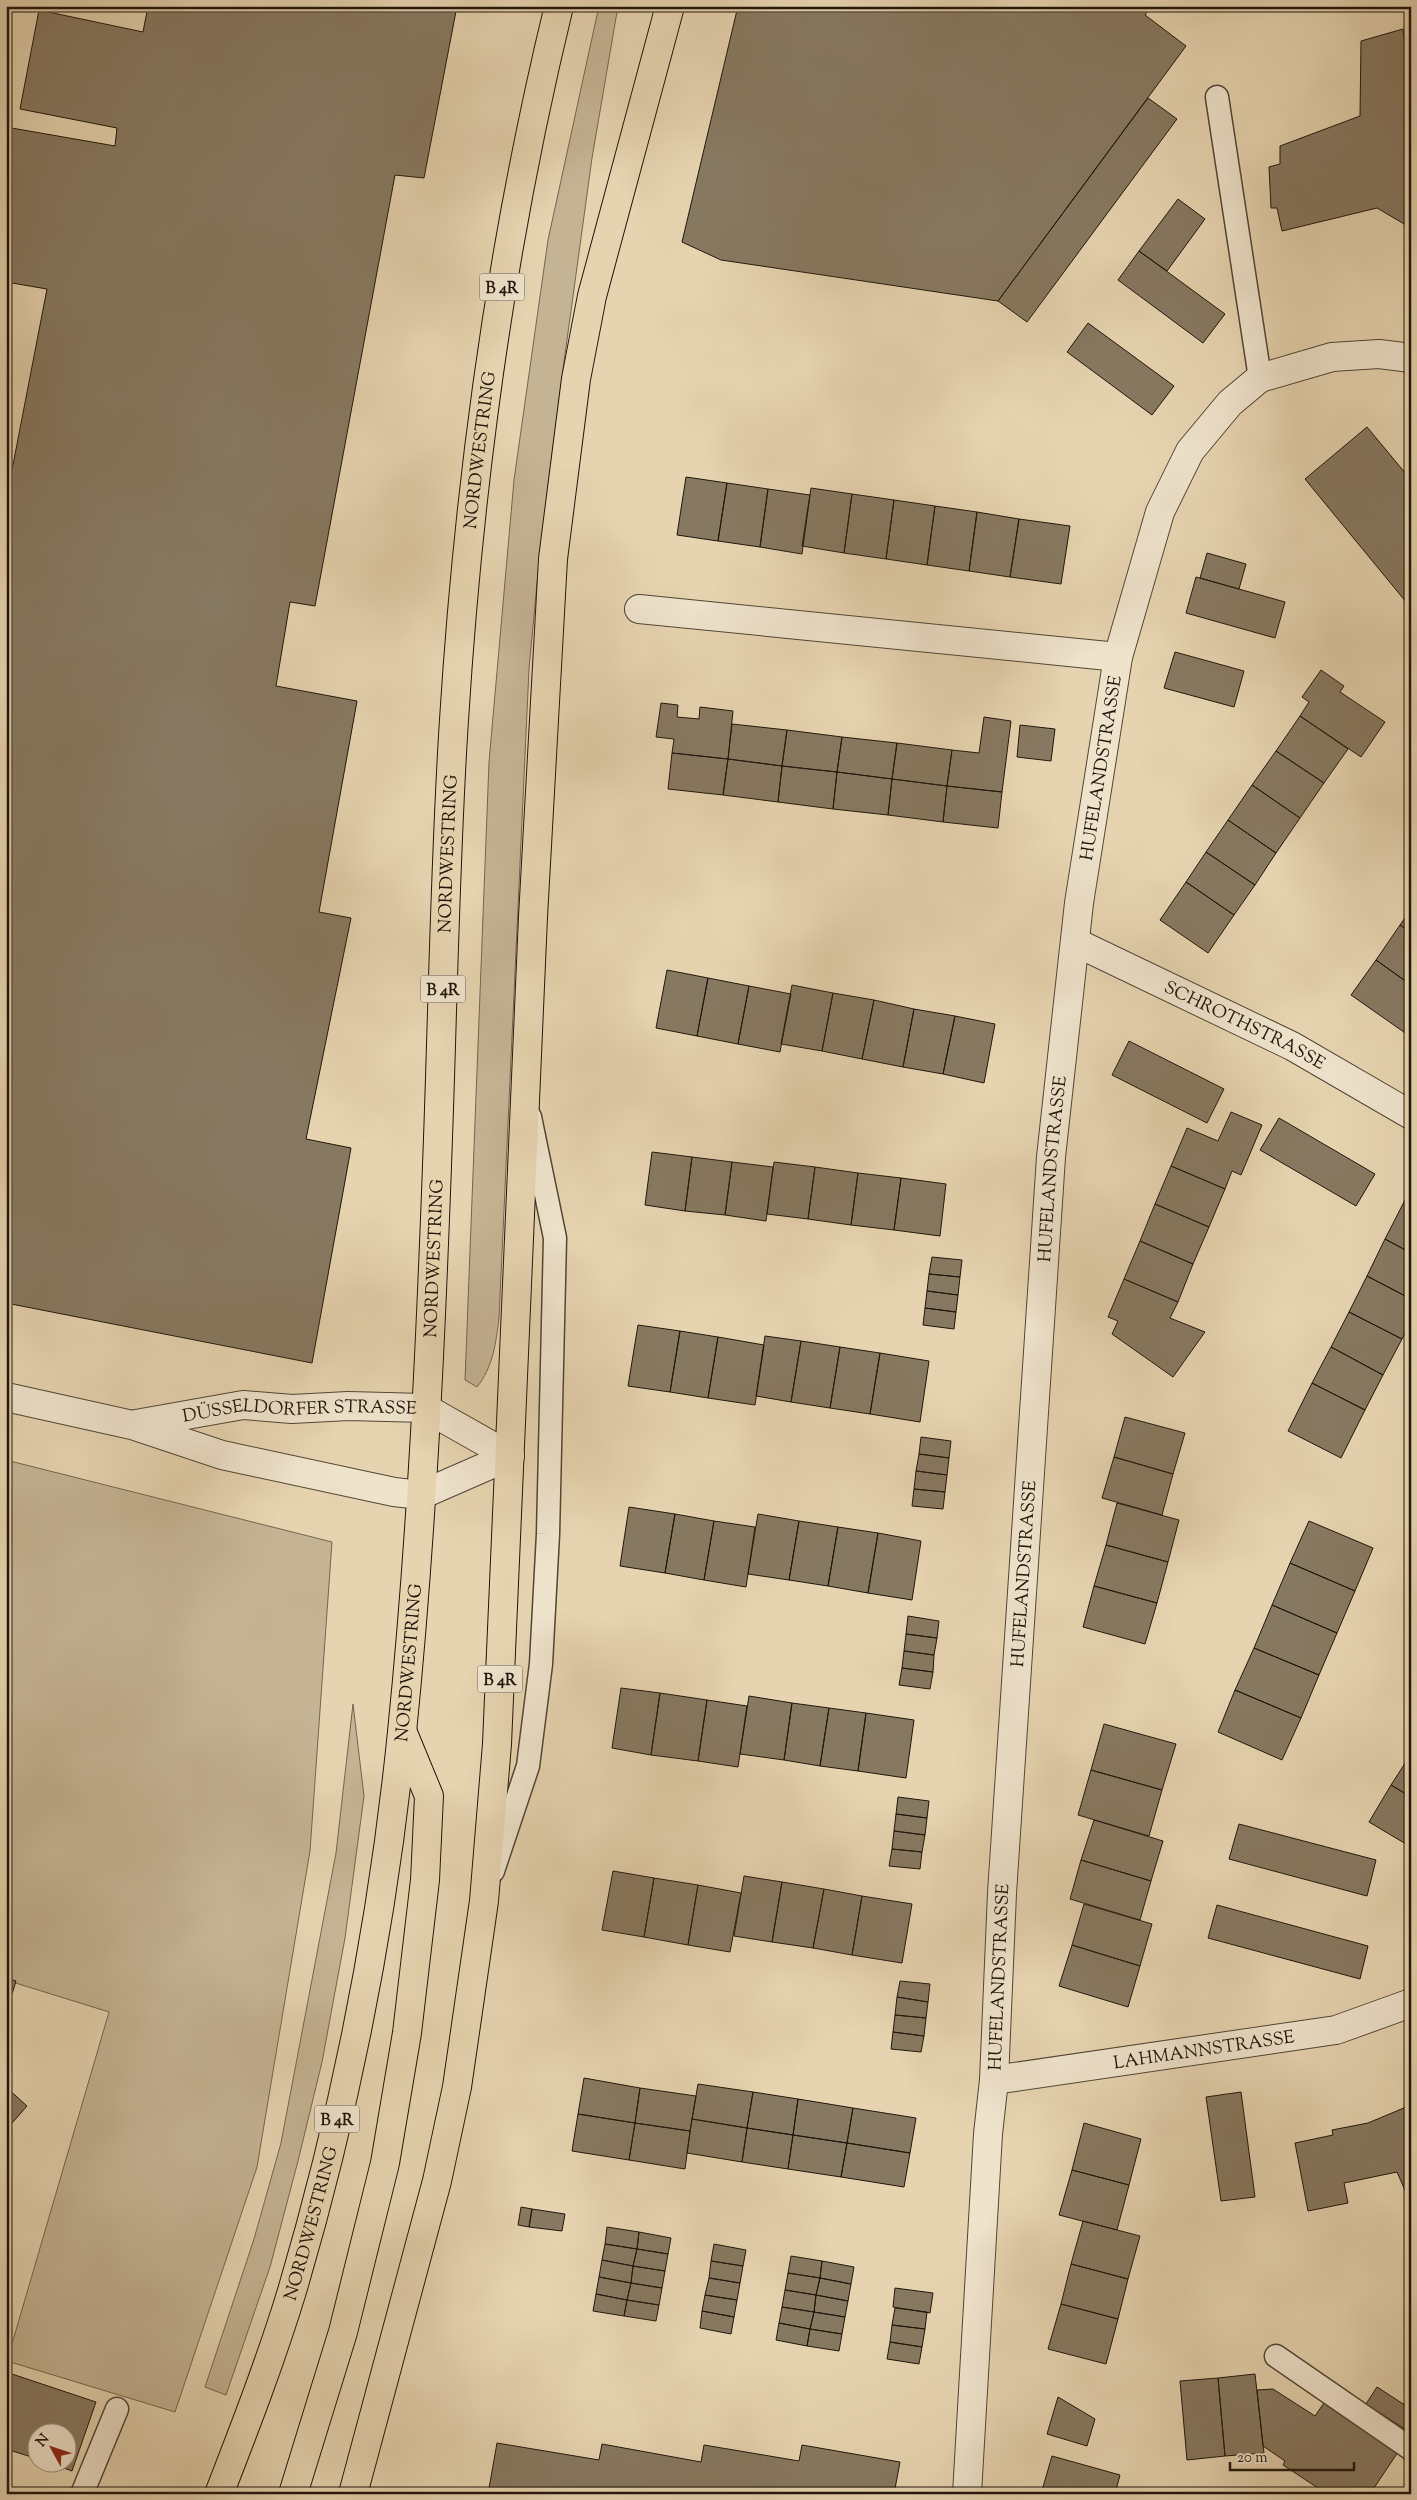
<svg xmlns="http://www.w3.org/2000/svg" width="1417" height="2500" font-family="'Sorts Mill Goudy',serif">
<rect width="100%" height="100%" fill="#e6d4b0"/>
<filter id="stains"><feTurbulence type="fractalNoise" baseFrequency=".004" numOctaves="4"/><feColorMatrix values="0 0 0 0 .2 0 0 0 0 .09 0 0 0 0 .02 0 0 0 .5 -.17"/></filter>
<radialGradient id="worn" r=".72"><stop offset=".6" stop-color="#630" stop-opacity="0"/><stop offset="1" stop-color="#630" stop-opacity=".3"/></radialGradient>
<path fill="#c5b494" stroke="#736550" d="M599 6H618L592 158 563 369 540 551 529 669 499 1318C496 1343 493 1367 477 1387L465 1380 489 762 514 480 548 240Z
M6 1460 332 1542 310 1851 257 2167 175 2412 7 2361 109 2012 6 1980Z
M353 1704 364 1796 345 1938 322 2062 298 2161 270 2267 226 2395 205 2387 254 2239 281 2143 336 1853Z"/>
<path fill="#877961" stroke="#21160c" d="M148 6H457L424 178 395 175 315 606 290 602 276 686 357 701 319 912 351 918 306 1139 351 1148 312 1363 6 1303V501L47 289 6 282V127L115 146 117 128 20 109 39 10 143 32Z
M738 6H1152L1145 15 1186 46 998 301 721 260 682 242Z
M1403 29 1404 37H1411V228L1377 208 1282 231 1277 208H1271L1269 167 1280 164V146L1360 116 1361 41Z
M1148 98 1177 119 1027 322 998 301Z
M1178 199 1205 219 1167 271 1139 251Z
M1139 251 1225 314 1203 343 1118 280Z
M1088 323 1174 386 1152 415 1067 352Z
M1367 427 1411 480V608L1305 479Z
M686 477 727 483 718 541 677 535Z
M727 483 768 489 760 547 718 541Z
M811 488 852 494 844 553 802 546Z
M768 489 810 495 802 554 760 547Z
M852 494 894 500 886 559 844 553Z
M894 500 935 506 927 565 886 559Z
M935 506 977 512 969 571 927 565Z
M977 512 1019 519 1010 577 969 571Z
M1019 519 1070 526 1061 584 1010 577Z
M1207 553 1246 564 1239 589 1200 578Z
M1196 577 1285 602 1275 638 1186 613Z
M1175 652 1244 671 1234 707 1164 688Z
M1321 670 1344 686 1340 692 1385 722 1361 757 1300 716 1309 702 1302 697Z
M661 703 678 705 677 717 699 719 700 707 733 711 728 759 672 753 674 739 656 737Z
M1300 716 1348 749 1324 783 1276 751Z
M984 717 1011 721 1002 792 947 786 952 750 979 753Z
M732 724 787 730 782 766 728 759Z
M1020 725 1055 729 1051 761 1017 757Z
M787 730 842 737 837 772 782 766Z
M842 737 897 743 892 779 837 772Z
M897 743 952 750 947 786 892 779Z
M1276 751 1324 783 1300 818 1252 785Z
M672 753 728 759 723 795 668 789Z
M728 759 782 766 778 802 723 795Z
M782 766 837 772 833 809 778 802Z
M837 772 892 779 888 815 833 809Z
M892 779 947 786 943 822 888 815Z
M1252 785 1300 818 1276 853 1228 820Z
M947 786 1002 792 998 828 943 822Z
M1228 820 1276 853 1255 885 1206 852Z
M1206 852 1255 885 1234 915 1186 882Z
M1186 882 1234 915 1208 953 1160 920Z
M1411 909V932L1400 925Z
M1400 925 1411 932V985L1376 960Z
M1376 960 1411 985V1037L1351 995Z
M667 970 708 978 697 1036 656 1028Z
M708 978 749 986 738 1044 697 1036Z
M792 985 833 993 822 1051 781 1044Z
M749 986 791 994 780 1052 738 1044Z
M833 993 874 1000 862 1059 822 1051Z
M874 1000 914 1009 903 1067 862 1059Z
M914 1009 955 1016 943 1074 903 1067Z
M955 1016 995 1024 984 1083 943 1074Z
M1129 1041 1224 1089 1207 1123 1112 1075Z
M1231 1112 1262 1125 1241 1175 1232 1171 1225 1189 1171 1166 1187 1128 1218 1141Z
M1279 1118 1375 1174 1356 1206 1260 1150Z
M652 1152 692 1157 685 1211 645 1205Z
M692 1157 732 1162 725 1215 685 1211Z
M732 1162 773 1167 766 1221 725 1215Z
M774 1162 815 1167 808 1219 767 1214Z
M1171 1166 1225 1189 1209 1227 1155 1204Z
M815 1167 858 1173 851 1225 808 1219Z
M858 1173 901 1178 894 1230 851 1225Z
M901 1178 946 1184 940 1236 894 1230Z
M1406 1198 1411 1201V1253L1385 1239Z
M1155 1204 1209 1227 1193 1264 1140 1241Z
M1385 1239 1411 1253V1299L1367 1276Z
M1140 1241 1193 1264 1178 1302 1124 1279Z
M932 1257 962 1260 960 1277 929 1274Z
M929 1274 960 1277 958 1295 927 1291Z
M1367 1276 1411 1299V1321L1402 1339 1349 1312Z
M1124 1279 1178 1302 1170 1318 1205 1332 1173 1377 1112 1334 1118 1321 1108 1317Z
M927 1291 958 1295 956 1312 925 1308Z
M925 1308 956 1312 954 1329 923 1325Z
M1349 1312 1402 1339 1383 1375 1331 1347Z
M638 1325 680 1331 670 1392 628 1386Z
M680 1331 718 1337 708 1398 670 1392Z
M765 1336 801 1341 791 1402 756 1396Z
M718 1337 764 1345 755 1405 708 1398Z
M801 1341 840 1347 830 1408 791 1402Z
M840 1347 880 1353 870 1414 830 1408Z
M1331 1347 1383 1375 1365 1410 1312 1383Z
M880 1353 929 1361 920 1422 870 1414Z
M1312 1383 1365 1410 1341 1458 1288 1431Z
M1125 1417 1185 1433 1173 1474 1114 1457Z
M921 1437 951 1441 949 1458 919 1454Z
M919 1454 949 1458 947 1475 916 1471Z
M1114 1457 1173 1474 1162 1515 1102 1498Z
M916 1471 947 1475 945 1492 914 1489Z
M914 1489 945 1492 943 1509 912 1506Z
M1117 1503 1179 1520 1168 1562 1106 1545Z
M629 1507 675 1514 665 1573 620 1566Z
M675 1514 714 1521 704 1580 665 1573Z
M758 1514 799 1521 789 1580 748 1574Z
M714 1521 755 1527 746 1587 704 1580Z
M799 1521 838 1527 828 1586 789 1580Z
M1309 1521 1373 1548 1355 1591 1290 1563Z
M838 1527 878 1533 868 1593 828 1586Z
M878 1533 921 1541 912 1600 868 1593Z
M1106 1545 1168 1562 1157 1603 1094 1586Z
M1290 1563 1355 1591 1337 1633 1272 1605Z
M1094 1586 1157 1603 1145 1644 1083 1627Z
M1272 1605 1337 1633 1319 1675 1254 1648Z
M908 1616 939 1621 937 1638 906 1634Z
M906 1634 937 1638 934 1655 904 1651Z
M1254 1648 1319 1675 1301 1718 1235 1690Z
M904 1651 934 1655 933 1672 902 1668Z
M902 1668 933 1672 930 1689 899 1685Z
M621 1688 660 1693 651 1755 612 1748Z
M1235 1690 1301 1718 1282 1760 1218 1732Z
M660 1693 707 1700 698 1761 651 1755Z
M749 1696 792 1703 784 1760 740 1754Z
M707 1700 747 1706 738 1767 698 1761Z
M792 1703 829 1708 820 1766 784 1760Z
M829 1708 866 1713 858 1771 820 1766Z
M866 1713 914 1720 906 1778 858 1771Z
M1104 1724 1176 1744 1162 1790 1091 1770Z
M1411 1754V1797L1391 1785Z
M1091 1770 1162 1790 1149 1836 1078 1815Z
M1391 1785 1411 1797V1847L1369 1822Z
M898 1797 929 1801 927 1818 896 1814Z
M896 1814 927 1818 925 1835 894 1831Z
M1094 1820 1163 1841 1151 1881 1081 1860Z
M1239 1824 1376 1860 1367 1896 1229 1859Z
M894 1831 925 1835 922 1852 892 1849Z
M892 1849 922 1852 920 1869 889 1866Z
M1081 1860 1151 1881 1140 1920 1070 1899Z
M613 1871 654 1878 644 1937 602 1930Z
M744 1876 782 1882 772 1942 734 1936Z
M654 1878 698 1885 688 1945 644 1937Z
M782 1882 824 1889 813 1948 772 1942Z
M698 1885 741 1893 730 1952 688 1945Z
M824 1889 862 1896 852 1955 813 1948Z
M862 1896 912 1904 902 1963 852 1955Z
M1084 1904 1152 1924 1140 1966 1072 1945Z
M1217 1905 1368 1946 1360 1979 1208 1938Z
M1072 1945 1140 1966 1128 2007 1059 1986Z
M6 1978 16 1981 6 2014Z
M900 1981 930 1984 928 2002 897 1997Z
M897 1997 928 2002 926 2018 895 2015Z
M895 2015 926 2018 924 2036 893 2032Z
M893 2032 924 2036 921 2052 891 2049Z
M584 2078 640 2088 635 2123 578 2114Z
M698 2084 753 2092 747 2128 692 2119Z
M6 2087 27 2106 6 2130Z
M640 2088 696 2096 690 2131 635 2123Z
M753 2092 798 2099 793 2135 747 2128Z
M1241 2092 1255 2197 1221 2201 1206 2097Z
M798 2099 853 2108 847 2143 793 2135Z
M1411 2105V2204L1397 2172 1344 2183 1348 2203 1308 2211 1295 2143 1333 2135 1332 2130 1368 2123Z
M853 2108 916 2118 910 2153 847 2143Z
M578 2114 635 2123 629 2160 572 2151Z
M692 2119 747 2128 742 2162 687 2153Z
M635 2123 690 2131 685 2169 629 2160Z
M1084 2123 1141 2139 1129 2185 1072 2170Z
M747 2128 793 2135 788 2169 742 2162Z
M793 2135 847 2143 841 2177 788 2169Z
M847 2143 910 2153 904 2187 841 2177Z
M1072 2170 1129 2185 1117 2230 1059 2215Z
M521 2207 532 2209 529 2227 518 2225Z
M532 2209 565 2214 562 2231 529 2227Z
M1083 2221 1140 2236 1128 2279 1071 2264Z
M607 2227 639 2232 637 2249 605 2244Z
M639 2232 671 2238 668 2254 637 2249Z
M605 2244 637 2249 633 2266 602 2260Z
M714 2244 746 2250 743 2266 711 2261Z
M637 2249 668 2254 665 2271 633 2266Z
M791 2256 822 2261 820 2278 788 2273Z
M602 2260 633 2266 631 2283 599 2277Z
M711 2261 743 2266 740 2283 709 2278Z
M822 2261 854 2267 851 2284 820 2278Z
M1071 2264 1128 2279 1118 2319 1061 2304Z
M633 2266 665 2271 662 2288 631 2283Z
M788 2273 820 2278 816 2295 785 2290Z
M599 2277 631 2283 627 2300 596 2294Z
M709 2278 740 2283 737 2300 705 2295Z
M820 2278 851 2284 848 2301 816 2295Z
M631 2283 662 2288 659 2305 627 2300Z
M895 2288 933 2293 930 2313 893 2307Z
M785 2290 816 2295 814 2312 782 2307Z
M596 2294 627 2300 624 2316 593 2311Z
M705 2295 737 2300 734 2317 702 2311Z
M816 2295 848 2301 845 2317 814 2312Z
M627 2300 659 2305 656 2321 624 2316Z
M1061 2304 1118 2319 1106 2364 1048 2349Z
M782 2307 814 2312 810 2329 779 2323Z
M895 2308 927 2312 925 2329 892 2325Z
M702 2311 734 2317 731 2334 700 2328Z
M814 2312 845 2317 842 2334 810 2329Z
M779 2323 810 2329 807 2346 776 2340Z
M892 2325 925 2329 922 2347 890 2342Z
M810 2329 842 2334 839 2351 807 2346Z
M890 2342 922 2347 919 2364 887 2359Z
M6 2372 96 2402 72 2471 47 2462H68V2432H38V2459L6 2449Z
M1255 2374 1264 2453 1225 2456 1218 2378Z
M1218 2378 1225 2456 1187 2460 1180 2381Z
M1377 2387 1411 2409V2433L1366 2404Z
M1273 2389 1315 2416 1324 2403 1398 2452 1370 2494H1327L1283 2465 1285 2461 1263 2446 1257 2390Z
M1058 2397 1095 2419 1087 2446 1047 2434Z
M497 2443 599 2460 602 2444 701 2462 704 2445 799 2461 802 2445 900 2462 894 2494H488Z
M1052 2456 1120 2475 1115 2494H1041Z"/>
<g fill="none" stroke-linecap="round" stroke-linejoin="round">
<defs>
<path id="service" d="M1217 97 1260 378
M493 1871 528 1766 541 1664 548 1534 555 1238 530 1117
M1276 2356 1411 2449
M82 2494 117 2409"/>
<g id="minor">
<path d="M639 609 1118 657"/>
<path id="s1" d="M1075 942 1292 1046 1411 1115"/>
<path d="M6 1397 132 1425 222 1455 394 1492 421 1495 510 1456"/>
<path id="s2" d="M136 1424 243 1405 292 1409 348 1406 425 1408 510 1456"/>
<path id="s3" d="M994 2080 1336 2030 1411 2003"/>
<path id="s4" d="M967 2494 988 2134 994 2080 1002 1893 1051 1157 1079 903 1118 657 1160 512 1190 451 1230 403 1260 378 1332 357 1379 354 1411 358"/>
</g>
<g id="primary">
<path id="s5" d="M219 2494C245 2427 271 2360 292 2291 346 2109 383 1921 402 1732 422 1535 431 1336 438 1138 443 999 445 859 454 720 469 480 502 240 559 6"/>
<path d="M293 2494 343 2332 385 2163 407 2033 425 1880 429 1796 403 1733"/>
<path d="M353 2494 437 2181 457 2087 484 1901 497 1744 533 917 553 559 576 379 592 296 670 6"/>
</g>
</defs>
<use href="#service" stroke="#524635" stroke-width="25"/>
<use href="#minor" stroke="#524635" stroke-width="30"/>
<use href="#primary" stroke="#21160c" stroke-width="30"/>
<use href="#service" stroke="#efe3cc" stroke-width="22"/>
<use href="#minor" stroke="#efe3cc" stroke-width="28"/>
<use href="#primary" stroke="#e6d4b0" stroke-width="28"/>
</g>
<g text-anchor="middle" stroke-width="4" stroke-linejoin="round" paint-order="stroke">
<g fill="#efe3cc" stroke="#5f5446" stroke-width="1">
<rect x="479.5" y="273.5" width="45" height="27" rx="4"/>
<rect x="420.5" y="975.5" width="45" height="27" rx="4"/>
<rect x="477.5" y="1665.5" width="45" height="27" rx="4"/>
<rect x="314.5" y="2105.5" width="45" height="27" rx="4"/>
</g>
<g font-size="16" font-weight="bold" fill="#21160c">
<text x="502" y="293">B 4R</text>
<text x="443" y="995">B 4R</text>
<text x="500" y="1685">B 4R</text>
<text x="337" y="2125">B 4R</text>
</g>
<g font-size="18" fill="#21160c" stroke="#efe3cc">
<text dy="6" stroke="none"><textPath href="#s5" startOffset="2071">NORDWESTRING</textPath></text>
<text dy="6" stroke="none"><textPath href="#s4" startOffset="1732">HUFELANDSTRASSE</textPath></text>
<text dy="6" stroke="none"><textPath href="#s5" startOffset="1666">NORDWESTRING</textPath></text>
<text dy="6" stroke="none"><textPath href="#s1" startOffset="189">SCHROTHSTRASSE</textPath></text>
<text dy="6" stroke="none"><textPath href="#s4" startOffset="1328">HUFELANDSTRASSE</textPath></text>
<text dy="6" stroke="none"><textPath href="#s5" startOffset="1261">NORDWESTRING</textPath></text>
<text dy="6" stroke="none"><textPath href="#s2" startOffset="165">DÜSSELDORFER STRASSE</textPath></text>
<text dy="6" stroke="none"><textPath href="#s4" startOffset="922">HUFELANDSTRASSE</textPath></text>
<text dy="6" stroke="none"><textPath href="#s5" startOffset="856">NORDWESTRING</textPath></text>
<text dy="6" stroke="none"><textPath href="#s4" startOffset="518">HUFELANDSTRASSE</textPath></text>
<text dy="6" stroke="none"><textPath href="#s3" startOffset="212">LAHMANNSTRASSE</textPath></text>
<text dy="6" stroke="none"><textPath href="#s5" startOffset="286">NORDWESTRING</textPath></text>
</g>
</g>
<rect width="1417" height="2500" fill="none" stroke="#e6d4b0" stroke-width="25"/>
<rect x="8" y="8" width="1402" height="2485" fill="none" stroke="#21160c" stroke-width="2.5"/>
<rect x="12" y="12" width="1392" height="2475" fill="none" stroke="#21160c"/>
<g transform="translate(52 2448) rotate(310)"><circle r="24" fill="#efe3cc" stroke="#9d917f"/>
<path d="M0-4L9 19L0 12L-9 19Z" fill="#8f2418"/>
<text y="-8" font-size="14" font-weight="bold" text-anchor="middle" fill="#21160c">N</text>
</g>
<path d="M1230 2462v8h124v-8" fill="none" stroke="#21160c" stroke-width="2.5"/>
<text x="1237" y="2462" font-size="15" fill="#21160c" stroke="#efe3cc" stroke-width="4" paint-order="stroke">20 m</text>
<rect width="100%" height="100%" filter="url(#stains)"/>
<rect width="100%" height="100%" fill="url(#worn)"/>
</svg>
